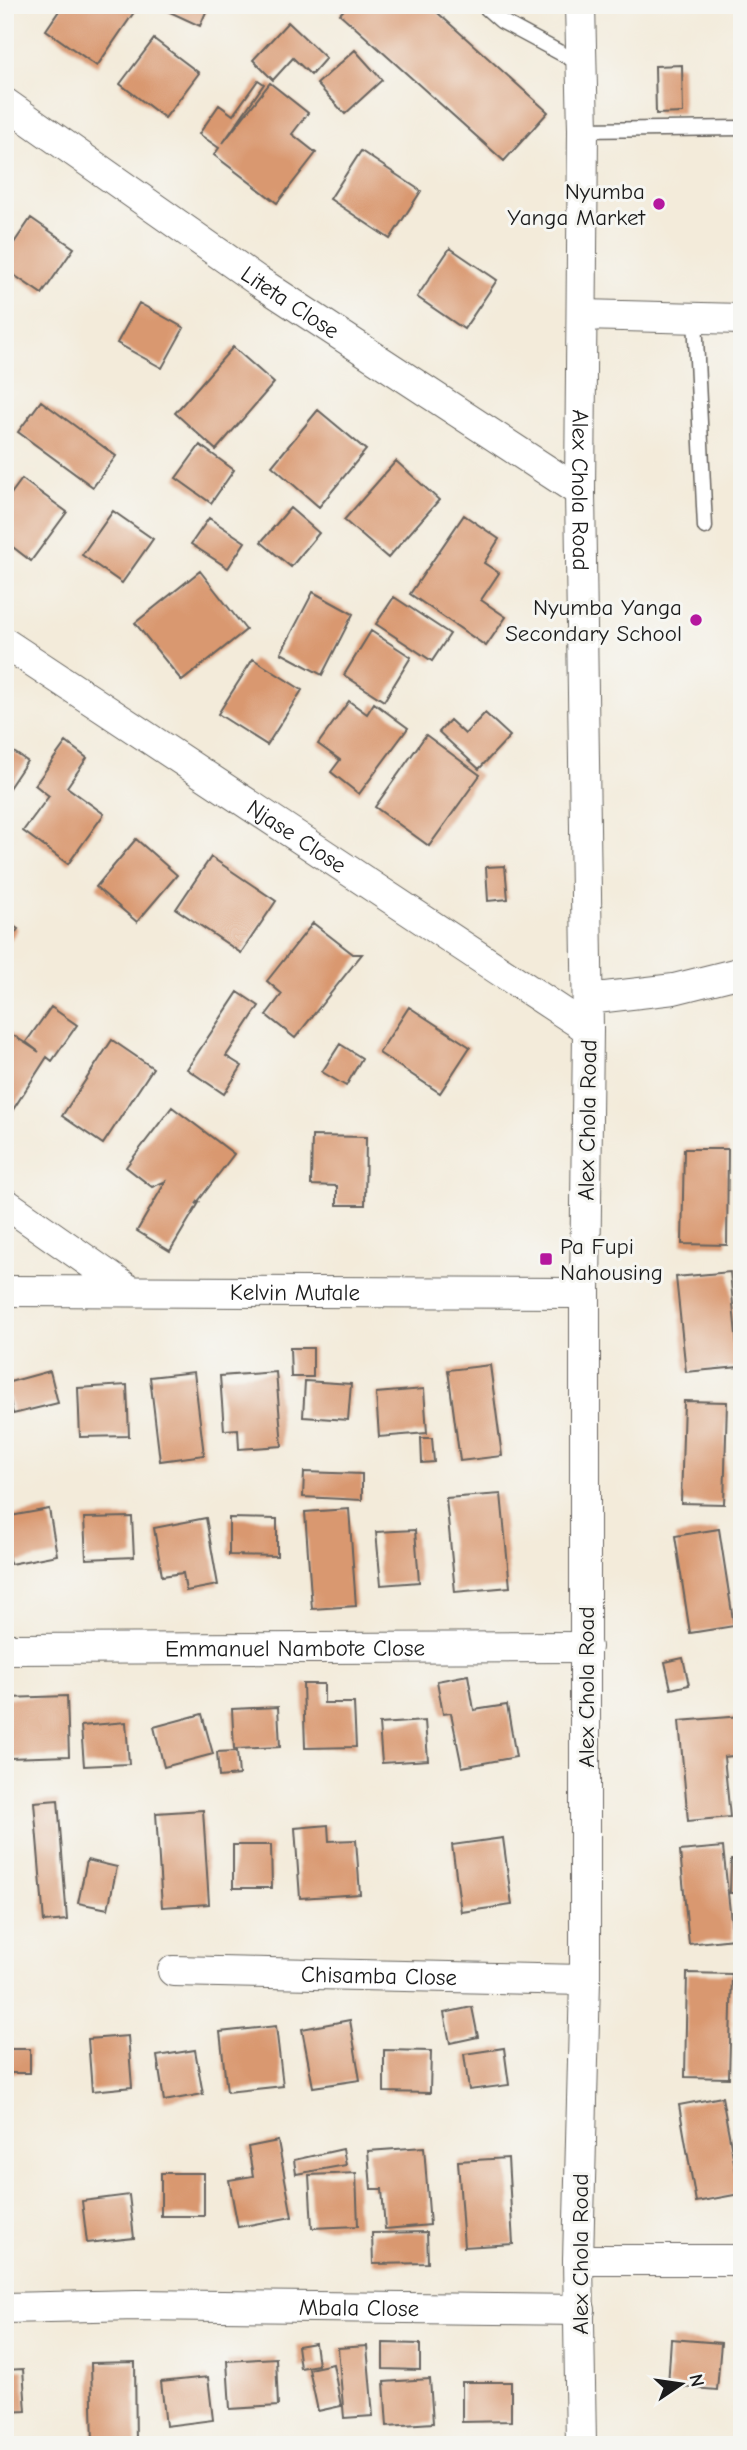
<svg xmlns="http://www.w3.org/2000/svg" width="747" height="2450" font-family="'Comic Neue',sans-serif">
<rect width="100%" height="100%" fill="#f6f6f2"/>
<filter id="ink" filterUnits="userSpaceOnUse"><feTurbulence type="fractalNoise" baseFrequency=".0143" numOctaves="2"/><feDisplacementMap in="SourceGraphic" scale="14" xChannelSelector="R" yChannelSelector="G"/><feConvolveMatrix kernelMatrix="1 2 1 2 8 2 1 2 1" color-interpolation-filters="sRGB"/></filter>
<filter id="wash" filterUnits="userSpaceOnUse"><feTurbulence type="fractalNoise" baseFrequency=".00686" numOctaves="4" result="noise"/><feDisplacementMap in="SourceGraphic" scale="28" xChannelSelector="R" yChannelSelector="G"/><feGaussianBlur stdDeviation="1.57" result="paint"/><feColorMatrix in="noise" values="0 0 0 0 0 0 0 0 0 0 0 0 0 0 0 0 0 1.4 0 .05"/><feComposite in="paint" operator="in"/></filter>
<g filter="url(#wash)">
<rect width="100%" height="100%" fill="#f3ebda"/>
<g id="blocks">
<path fill="#d9986f" d="M63 5H139L97 66 46 30Z
M160 5H209L200 26 159 7Z
M348 5H429L548 112 504 161 340 14Z
M288 22 326 58 311 75 293 58 273 80 253 60Z
M154 39 199 73 165 118 120 84Z
M355 50 382 80 345 114 317 84Z
M682 65 683 113 656 114 655 66Z
M258 80 264 84 223 143 270 83 308 113 292 134 316 153 277 203 214 155 219 148 199 134 219 105 233 115Z
M361 151 421 191 390 239 330 199Z
M31 218 74 248 42 294 5 269V256Z
M450 248 497 280 464 329 417 297Z
M139 303 184 328 162 368 117 343Z
M233 347 274 383 216 450 175 413Z
M41 401 116 456 93 487 18 432Z
M318 410 366 450 319 507 272 466Z
M200 445 234 470 211 503 176 478Z
M396 461 439 500 388 558 344 520Z
M22 479 67 512 31 561 5 541V502Z
M290 508 319 533 291 567 261 542Z
M113 511 153 539 122 583 82 555Z
M464 515 499 539 484 563 499 573 481 600 506 617 486 646 410 594Z
M209 518 245 542 228 568 191 544Z
M200 571 246 630 182 681 135 623Z
M313 592 353 614 322 675 281 653Z
M394 597 450 634 432 661 376 624Z
M371 631 411 657 384 701 344 675Z
M253 659 302 690 267 745 218 714Z
M349 701 367 714 374 703 408 728 359 794 331 772 340 760 318 744Z
M485 713 510 736 479 769 439 732 450 720 465 734Z
M426 735 480 775 429 846 375 807Z
M66 742 87 758 67 787 104 814 68 864 23 831 49 796 35 785Z
M5 746 27 761 5 794Z
M136 839 177 875 137 922 96 887Z
M211 857 276 901 241 953 176 909Z
M505 866 508 899 488 901 486 867Z
M5 920 18 929 5 948Z
M313 923 353 954H362L295 1038 266 1015 282 994 267 981Z
M238 992 259 1006 226 1056 242 1066 224 1094 187 1069Z
M51 1007 77 1025 52 1061 47 1057 5 1122V1030L39 1052 26 1042Z
M409 1007 470 1047 440 1093 379 1053Z
M112 1040 153 1068 103 1144 62 1116Z
M340 1044 362 1058 346 1086 322 1072Z
M172 1107 234 1154 196 1204 200 1201 170 1251 137 1231 166 1181 152 1187 126 1167Z
M312 1136 366 1137 365 1205H337V1186L311 1185Z
M684 1149H728L727 1245 682 1244Z
M730 1272 739 1367 686 1372 676 1277Z
M290 1348H313V1377H291Z
M490 1365 502 1456 460 1461 448 1370Z
M50 1371 58 1403 13 1414 6 1383Z
M194 1372 204 1455 160 1461 150 1377Z
M276 1372 282 1446 239 1449 238 1429 224 1430 220 1376Z
M305 1381 351 1384 348 1420 303 1417Z
M127 1385 129 1436 80 1437 78 1388Z
M424 1389 427 1433 379 1437 376 1393Z
M684 1401 727 1402 724 1504 681 1503Z
M421 1438H432L434 1462 422 1463Z
M304 1472 362 1474V1500L303 1497Z
M501 1494 510 1587 455 1592 446 1498Z
M49 1509 57 1555 10 1564 5 1540V1517Z
M349 1509 356 1606 312 1609 305 1512Z
M132 1517 134 1557 86 1559 84 1518Z
M206 1518 218 1585 186 1591 183 1573 162 1576 154 1528Z
M229 1518 277 1519V1556L229 1555Z
M719 1529 734 1626 690 1633 675 1536Z
M415 1530 419 1582 381 1585 376 1532Z
M683 1658 689 1685 671 1689 665 1662Z
M468 1675 474 1710 507 1705 516 1757 462 1767 451 1713 443 1714 437 1681Z
M303 1684H324V1703H354L356 1747 305 1748Z
M67 1696 69 1756 9 1758 7 1698Z
M278 1707 280 1747 234 1749 232 1709Z
M202 1714 213 1754 164 1767 154 1727Z
M742 1716V1755L724 1757 730 1817 688 1821 679 1721Z
M425 1721 428 1760 382 1763 379 1724Z
M126 1722 129 1764 84 1766 81 1726Z
M237 1751 239 1775 219 1777 217 1752Z
M58 1800 67 1920 44 1922 34 1802Z
M203 1810 209 1904 162 1907 156 1813Z
M328 1825 329 1841 356 1840 360 1894 300 1898 295 1828Z
M503 1838 512 1905 461 1912 452 1845Z
M233 1845H271L272 1888H233Z
M723 1847 733 1939 689 1944 680 1851Z
M87 1860 117 1867 108 1909 78 1903Z
M731 1860H742V1893H730Z
M687 1973 732 1974 729 2078 685 2077Z
M472 2007 478 2037 450 2043 444 2013Z
M350 2020 360 2080 313 2087 302 2029Z
M276 2026 283 2086 227 2092 220 2032Z
M128 2036 132 2087 92 2091 88 2039Z
M504 2048 509 2085 469 2090 464 2054Z
M5 2049H30V2073H5Z
M195 2050 203 2094 164 2101 157 2056Z
M384 2050 431 2051 430 2093 384 2092Z
M722 2097 740 2194 696 2202 679 2105Z
M278 2141 292 2217 238 2227 229 2180 253 2176 248 2147Z
M424 2147 430 2225 385 2229 382 2189H371L368 2151Z
M343 2149 346 2165 296 2174 294 2160Z
M508 2158 513 2244 464 2247 458 2161Z
M161 2173H204V2216H161Z
M356 2173 358 2226 312 2228 309 2175Z
M129 2195 134 2238 87 2243 82 2201Z
M427 2232 428 2263 373 2264 372 2233Z
M671 2339 721 2343 717 2390 668 2386Z
M315 2343 318 2365 300 2368 297 2346Z
M383 2343 420 2344V2370L383 2369Z
M367 2346 373 2416 344 2418 338 2348Z
M276 2358 278 2406 230 2409 227 2361Z
M135 2362 136 2445H93L91 2363Z
M333 2364 341 2406 318 2411 309 2369Z
M23 2369 26 2411 5 2412V2370Z
M208 2377 213 2420 166 2426 161 2382Z
M430 2379 433 2423 387 2426 384 2382Z
M462 2382H511V2421L462 2422Z"/>
</g>
</g>
<g filter="url(#ink)">
<use href="#blocks" fill-opacity="0" stroke="#67645e" stroke-width="2"/>
<g fill="none" stroke-linecap="round" stroke-linejoin="round">
<defs>
<path id="service" d="M483 5 501 21 581 64
M583 130 742 128
M695 318 705 527"/>
<g id="minor">
<path id="s1" d="M580 5 583 130 580 492 588 1029 585 1293V1980L578 2260 581 2445"/>
<path id="s2" d="M5 103 258 281 580 492"/>
<path d="M582 315 742 319"/>
<path id="s3" d="M5 643 588 1029"/>
<path d="M588 999 674 989 742 972"/>
<path d="M5 1203 129 1290"/>
<path id="s4" d="M5 1291 585 1293"/>
<path id="s5" d="M5 1649 586 1647"/>
<path id="s6" d="M173 1971 585 1980"/>
<path d="M578 2260H742"/>
<path id="s7" d="M5 2308 137 2305 580 2310"/>
</g>
</defs>
<use href="#service" stroke="#67645e" stroke-width="17"/>
<use href="#minor" stroke="#67645e" stroke-width="32"/>
<use href="#service" stroke="#fff" stroke-width="14"/>
<use href="#minor" stroke="#fff" stroke-width="30"/>
</g>
</g>
<g fill="#b5179e" stroke="#f6f6f2" stroke-width="2.5">
<circle cx="659" cy="204" r="7"/>
<circle cx="696" cy="620" r="7"/>
<rect x="539" y="1252" width="14" height="14" rx="3.5"/>
</g>
<g text-anchor="middle" stroke-width="6" stroke-linejoin="round" paint-order="stroke">
<g font-size="23" fill="#1c1c1c" stroke="#f6f6f2" text-anchor="end">
<text x="645" y="199">Nyumba<tspan x="645" dy="26">Yanga Market</tspan></text>
<text x="682" y="615">Nyumba Yanga<tspan x="682" dy="26">Secondary School</tspan></text>
<text x="560" y="1254" text-anchor="start">Pa Fupi<tspan x="560" dy="26">Nahousing</tspan></text>
</g>
<g font-size="23" fill="#1c1c1c" stroke="#f6f6f2">
<text dy="8" stroke="none"><textPath href="#s2" startOffset="348">Liteta Close</textPath></text>
<text dy="8" stroke="none"><textPath href="#s1" startOffset="485">Alex Chola Road</textPath></text>
<text dy="8" stroke="none"><textPath href="#s3" startOffset="350">Njase Close</textPath></text>
<text transform="translate(587 1120) rotate(-89)" y="8">Alex Chola Road</text>
<text dy="8" stroke="none"><textPath href="#s4" startOffset="290">Kelvin Mutale</textPath></text>
<text dy="8" stroke="none"><textPath href="#s5" startOffset="290">Emmanuel Nambote Close</textPath></text>
<text transform="translate(586 1687) rotate(-90)" y="8">Alex Chola Road</text>
<text dy="8" stroke="none"><textPath href="#s6" startOffset="206">Chisamba Close</textPath></text>
<text transform="translate(580 2254) rotate(-90)" y="8">Alex Chola Road</text>
<text dy="8" stroke="none"><textPath href="#s7" startOffset="354">Mbala Close</textPath></text>
</g>
</g>
<rect width="747" height="2450" fill="none" stroke="#f6f6f2" stroke-width="28"/>
<g transform="translate(681 2384) rotate(77)" stroke="#f6f6f2" stroke-width="5" paint-order="stroke">
<path d="M0-5L12 26L0 18L-12 26Z" fill="#1c1c1c"/>
<text y="-10" font-size="19" font-weight="bold" text-anchor="middle" fill="#1c1c1c">N</text>
</g>
</svg>
